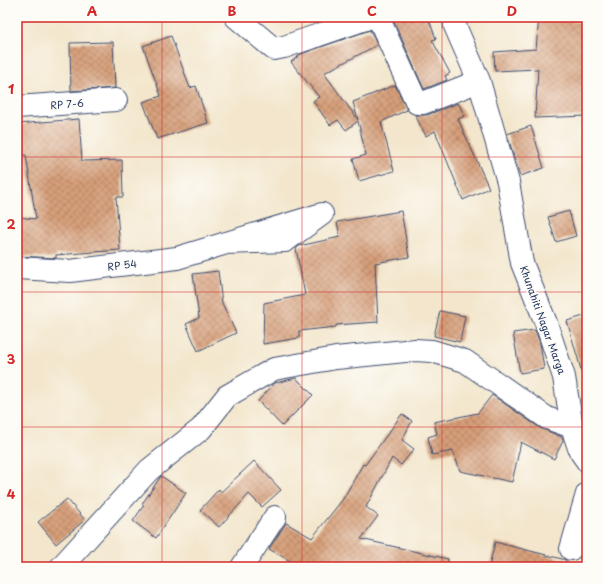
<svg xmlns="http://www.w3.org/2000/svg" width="604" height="584" font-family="'Playpen Sans',sans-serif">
<defs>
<pattern id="building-cross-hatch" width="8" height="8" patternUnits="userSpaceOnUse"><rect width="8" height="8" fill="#d79f79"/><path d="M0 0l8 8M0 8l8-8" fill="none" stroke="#ae8266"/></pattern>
</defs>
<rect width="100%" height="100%" fill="#fdfcf7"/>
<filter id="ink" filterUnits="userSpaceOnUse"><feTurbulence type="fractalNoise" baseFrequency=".025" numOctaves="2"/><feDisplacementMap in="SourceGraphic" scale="8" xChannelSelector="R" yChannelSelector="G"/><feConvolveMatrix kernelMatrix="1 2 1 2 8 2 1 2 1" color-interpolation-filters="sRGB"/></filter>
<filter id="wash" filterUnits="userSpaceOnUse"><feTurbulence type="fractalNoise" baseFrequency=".012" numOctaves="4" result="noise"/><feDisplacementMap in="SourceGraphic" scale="16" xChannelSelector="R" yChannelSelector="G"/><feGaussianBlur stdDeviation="0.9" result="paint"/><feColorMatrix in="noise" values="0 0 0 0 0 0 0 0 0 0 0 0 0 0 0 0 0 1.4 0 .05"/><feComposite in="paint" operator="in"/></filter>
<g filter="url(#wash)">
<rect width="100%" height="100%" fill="#f3e6cc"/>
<g id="blocks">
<path fill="url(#building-cross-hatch)" d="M312 17H333L315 23Z
M392 17H428L436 39 432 40 450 73 445 76 447 80 424 89Z
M539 17H573L572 21 587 23V116L535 118 538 69 495 71 494 52 536 49Z
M370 30 377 45 324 73 358 120 353 102 395 85 407 110 381 122 394 171 359 181 353 159 366 155 358 121 346 130 338 120 330 125 313 101 319 97 291 62 301 54Z
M171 36 190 88 196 86 208 123 157 139 143 102 161 96 143 46Z
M113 42 115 88 71 91 70 43Z
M458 103 465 116 458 119 489 188 463 200 435 131 426 136 415 115H427Z
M79 119 82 161 122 160 123 197H116L120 250 56 255V258L17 256V217L36 219 26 155H17V124Z
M531 126 544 168 520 176 507 134Z
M401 211 409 257 375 263 378 322 336 325V327L299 331V338L263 344 264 303 305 295 296 249 299 246 340 237 337 222Z
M569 211 576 236 556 242 548 217Z
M218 271 222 303 236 333 198 351 186 324 199 318 193 274Z
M440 311 465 316 460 342 434 336Z
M587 315V372L582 373 567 321Z
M535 330 540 343 544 369 520 373 513 333Z
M296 378 313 395 282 426 258 401 275 383Z
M492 395 540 428 562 437 563 441 554 459 521 442 512 482 460 471 453 451 432 455 428 437 437 434 434 422 478 413Z
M402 414 412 421 402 440 414 449 401 465 392 458 366 507 378 516 361 539 448 559 447 567H301L269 549 286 523 312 538 343 499 363 464 365 465Z
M254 461 281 490 262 507 249 494 219 527 200 510 219 489 221 492Z
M161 476 186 493 156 538 133 521 144 505 142 504Z
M67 499 85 520 56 544 38 522Z
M495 542 566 560 565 567H489Z"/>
</g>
</g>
<g filter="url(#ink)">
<use href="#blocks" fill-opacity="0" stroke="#3b4a6e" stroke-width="1"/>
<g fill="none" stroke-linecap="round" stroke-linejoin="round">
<defs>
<path id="minor" d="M236 17 274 49 284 47 371 17
M378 17 417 103H423L479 81
M17 107 116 100
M17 268 70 271 177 258 322 214 285 241 225 243
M572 427 580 451 587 461
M571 549 587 494
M61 567 149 470 201 429 227 396 274 369 336 358 415 350 432 351 465 361 547 418 572 427 564 377 546 323 522 263 508 182 479 81 455 26 454 17
M242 567 275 517"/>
</defs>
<use href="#minor" stroke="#3b4a6e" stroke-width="24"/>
<use href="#minor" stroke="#fff" stroke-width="22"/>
</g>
</g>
<path fill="none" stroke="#d62828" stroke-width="1" stroke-opacity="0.55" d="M162 17V567M302 17V567M442 17V567M17 157H587M17 292H587M17 427H587"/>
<g text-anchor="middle" stroke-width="4" stroke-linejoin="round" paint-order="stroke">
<g font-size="10" fill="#1b2f5e" stroke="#fdfcf7">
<text transform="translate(67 104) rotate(-4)" y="4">RP 7-6</text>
<text transform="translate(122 265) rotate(-7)" y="4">RP 54</text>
<text transform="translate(543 320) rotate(70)" y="4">Khunahiti Nagar Marga</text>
</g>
</g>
<rect width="604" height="584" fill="none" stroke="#fdfcf7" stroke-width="44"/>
<rect x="22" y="22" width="560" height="540" fill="none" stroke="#d62828" stroke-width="1.5"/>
<g font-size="13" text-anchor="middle" font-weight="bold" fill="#d62828">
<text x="92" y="16">A</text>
<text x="232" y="16">B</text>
<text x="372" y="16">C</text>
<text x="512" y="16">D</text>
<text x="11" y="94">1</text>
<text x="11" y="229">2</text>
<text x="11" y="364">3</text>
<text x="11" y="499">4</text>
</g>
</svg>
